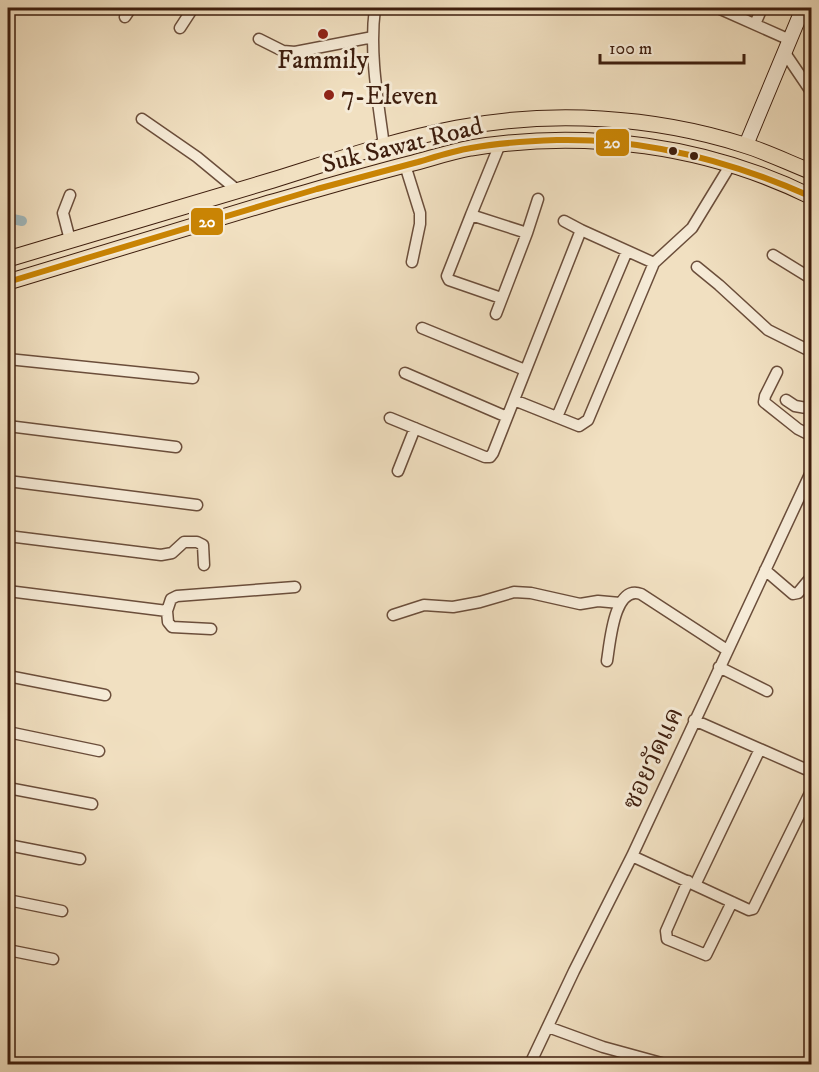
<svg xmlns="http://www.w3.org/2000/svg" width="819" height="1072" font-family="'IM FELL DW Pica','Noto Serif Thai',serif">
<rect width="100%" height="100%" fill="#f1e0c1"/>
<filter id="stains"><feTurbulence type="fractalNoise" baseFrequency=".00333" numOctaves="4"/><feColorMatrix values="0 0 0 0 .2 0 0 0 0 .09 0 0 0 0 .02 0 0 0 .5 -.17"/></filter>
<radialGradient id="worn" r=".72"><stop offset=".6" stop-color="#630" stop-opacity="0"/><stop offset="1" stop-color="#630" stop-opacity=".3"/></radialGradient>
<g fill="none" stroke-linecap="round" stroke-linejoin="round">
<path stroke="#a1babf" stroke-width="10" d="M8 218 22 221"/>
<defs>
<path id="street" d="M375 8C369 53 378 100 384 146
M718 8 790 40
M125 17 131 8
M755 24 762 8
M180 28 193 8
M259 39 283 51 295 52 373 37
M785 53 812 93
M142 119 197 157 237 190
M405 165 420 213V224L412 262
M70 195 63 213 70 240
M471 215 447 276 449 280 501 298
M564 221 581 230
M527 233 538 199
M773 255 812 279
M697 267 719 285 768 330 812 352
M496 314 527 233 471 215 500 144
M422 328 525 370
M8 359 193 378
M777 372 765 396 764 402 798 429 812 436
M405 373 507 417
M514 400 579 426 588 420 654 263 692 228 731 164
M786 400 795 406 812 409
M557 417 627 251
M390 418 485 457H490L493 453 581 230 654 263
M8 426 176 447
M398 471 415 428
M8 481 197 505
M8 536 161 555 172 553 184 542H197L203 545 204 565
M765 570 793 594 798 593 812 576
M8 591 167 611 171 599 177 596 295 587
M167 611 168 622 172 627 211 629
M393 615 424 605 453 607 480 602 514 592 531 593 580 604 598 601 620 603
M607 661C610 643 614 584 641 594L727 650
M719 667 767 691
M8 676 105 695
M694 720 812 772
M8 732 99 751
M8 788 92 804
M8 845 80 859
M632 856 749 910 753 909 812 789
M688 881 666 931 667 939 706 955 732 902
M695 885 760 749
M8 900 62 911
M8 950 53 959
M548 1027 603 1047 665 1064
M530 1064 574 971 632 856 812 470"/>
<path id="secondary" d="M746 145 803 8"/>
<path id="primary" d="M8 259C96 233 185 206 273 180 334 161 394 140 457 128 551 110 653 116 744 145 767 152 789 163 812 172
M8 282C95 256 182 230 269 203 315 190 362 176 409 164 429 159 450 152 471 148 586 129 707 145 812 197"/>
</defs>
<use href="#street" stroke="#6b4e3b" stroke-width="13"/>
<use href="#secondary" stroke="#3e1e0e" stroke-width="16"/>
<use href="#primary" stroke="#3e1e0e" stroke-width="17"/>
<use href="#street" stroke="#f6ebd7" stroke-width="10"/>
<use href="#secondary" stroke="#f6ebd7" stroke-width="14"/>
<use href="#primary" stroke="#f1e0c1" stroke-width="15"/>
<defs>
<path id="bus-1" d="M8 282C111 251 214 219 317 189 351 180 384 171 418 162 435 157 453 151 471 148 499 143 528 141 557 140 646 138 731 161 812 197"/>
</defs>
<use href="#bus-1" stroke="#f6ebd7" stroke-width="10"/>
<use href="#bus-1" stroke="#c98404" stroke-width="6"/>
</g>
<g fill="#8f2418" stroke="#f6ebd7" stroke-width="2">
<circle cx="323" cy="34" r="6"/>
<circle cx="329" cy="95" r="6"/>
</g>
<g fill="#3e1e0e" stroke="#f6ebd7" stroke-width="2">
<circle cx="673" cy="151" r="5"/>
<circle cx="694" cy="156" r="5"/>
</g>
<g text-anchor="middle" stroke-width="6" stroke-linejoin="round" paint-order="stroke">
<g font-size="26" fill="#3e1e0e" stroke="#f6ebd7">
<text x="323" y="68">Fammily</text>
<text x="341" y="104" text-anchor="start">7-Eleven</text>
</g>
<g font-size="26" fill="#3e1e0e" stroke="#f6ebd7">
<text transform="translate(402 144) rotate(-14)" y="9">Suk Sawat Road</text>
<text transform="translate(652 758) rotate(-65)" y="9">ซอยวัดแค</text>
</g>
</g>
<g stroke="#f6ebd7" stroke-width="2">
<rect x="595" y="128" width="35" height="29" rx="6" fill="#c98404"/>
<rect x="190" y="207" width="34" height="29" rx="6" fill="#c98404"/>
</g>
<g font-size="16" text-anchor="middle" font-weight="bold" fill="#fff">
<text x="612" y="148">20</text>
<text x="207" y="227">20</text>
</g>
<rect width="819" height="1072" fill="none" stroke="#f1e0c1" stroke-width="30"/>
<rect x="9" y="9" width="801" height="1054" fill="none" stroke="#3e1e0e" stroke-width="3"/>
<rect x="15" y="15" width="789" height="1042" fill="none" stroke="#3e1e0e" stroke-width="1.5"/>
<path d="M600 54v9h144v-9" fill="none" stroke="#3e1e0e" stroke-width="3"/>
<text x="609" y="54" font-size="18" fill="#3e1e0e" stroke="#f6ebd7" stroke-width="4.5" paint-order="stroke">100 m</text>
<rect width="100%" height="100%" filter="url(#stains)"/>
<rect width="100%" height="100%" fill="url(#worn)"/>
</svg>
